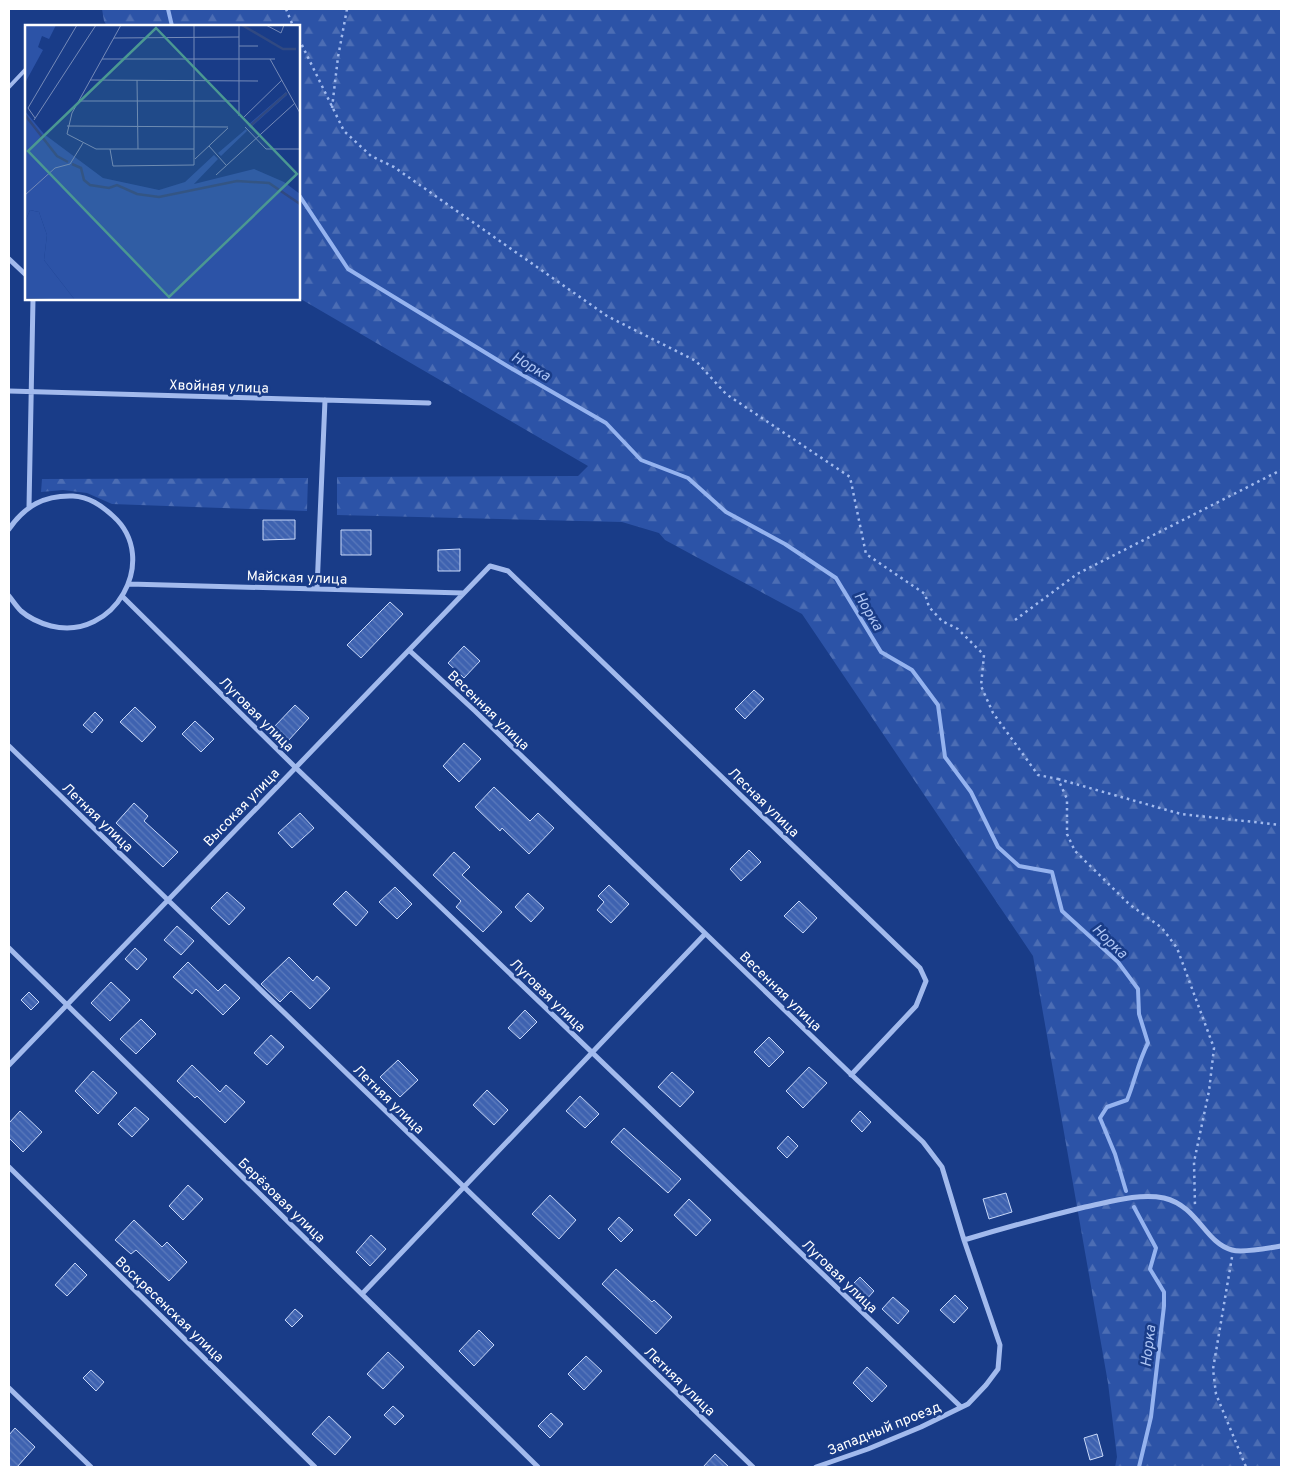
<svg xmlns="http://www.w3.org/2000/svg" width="1290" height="1476" font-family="Overpass,sans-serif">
<defs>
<pattern id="forest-firs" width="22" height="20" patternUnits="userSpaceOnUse" patternTransform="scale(1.25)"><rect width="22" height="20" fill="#2c53a7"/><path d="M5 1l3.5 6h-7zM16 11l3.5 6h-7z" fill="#4c6db4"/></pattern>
<pattern id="building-back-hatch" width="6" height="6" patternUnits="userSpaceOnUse" patternTransform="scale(1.25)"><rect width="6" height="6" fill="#3e62b0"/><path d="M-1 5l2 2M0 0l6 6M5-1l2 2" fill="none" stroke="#5b7abc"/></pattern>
</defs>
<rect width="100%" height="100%" fill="#193c88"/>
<path fill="url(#forest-firs)" d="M102 9H1281V1467H1115L1117 1457 1108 1383 1033 956 802 614 665 540 659 533 622 522 337 515V477L578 476 588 466 299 298V26H107L104 21Z
M308 478 307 511 112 504 87 493 63 490 41 492 42 479Z"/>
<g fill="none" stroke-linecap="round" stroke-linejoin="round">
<path stroke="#95b3ef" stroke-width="4" d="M168 9 172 26
M299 195 348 269 509 367 606 423 641 460 688 478 726 512 785 544 836 578 881 652 912 670 938 705 945 757 971 792 998 847 1019 866 1052 872 1062 911 1118 962 1138 989 1139 1014 1148 1043C1138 1062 1135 1081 1127 1100L1107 1107 1100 1118 1115 1154 1126 1191
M1134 1207 1156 1248 1150 1269 1164 1292V1306L1151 1417 1139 1467"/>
</g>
<path fill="url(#building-back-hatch)" stroke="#c8d8f9" d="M263 520H295V539L263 540Z
M341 530H371V555H341Z
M460 549V571H438V550Z
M390 602 403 614 361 658 347 645Z
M464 646 480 661 464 678 448 663Z
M754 690 764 699 745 719 735 709Z
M295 705 309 718 288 741 273 728Z
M135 707 156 727 142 742 120 722Z
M95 712 103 720 92 733 83 725Z
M195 721 214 739 201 752 182 734Z
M464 743 481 759 459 782 443 766Z
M494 787 530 821 538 813 554 828 529 854 502 828 500 831 475 807Z
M134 803 148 816 144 821 178 852 163 867 116 823Z
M300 813 314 828 292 848 278 833Z
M749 850 761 862 741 881 730 869Z
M454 852 470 867 462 875 502 912 483 932 456 907 461 901 433 875Z
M609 885 629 904 611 923 597 910 604 902 598 896Z
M395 887 412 904 397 919 379 902Z
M346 891 368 912 356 926 333 904Z
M227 892 245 908 229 925 211 908Z
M528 893 544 908 531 922 515 907Z
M799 901 817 918 803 933 784 916Z
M177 926 194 941 181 955 164 940Z
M135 948 147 959 137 970 125 959Z
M289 957 313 981 317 976 330 988 310 1009 291 991 280 1002 261 984Z
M188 962 218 991 225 984 240 998 223 1015 196 989 192 994 173 977Z
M111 982 130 1000 110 1021 91 1003Z
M29 992 39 1002 31 1010 21 1000Z
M525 1010 537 1022 520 1039 508 1028Z
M141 1019 156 1034 136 1054 120 1039Z
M271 1035 284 1047 267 1065 254 1053Z
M769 1037 784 1052 769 1067 754 1052Z
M398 1060 418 1080 400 1097 380 1077Z
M192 1065 220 1092 226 1085 245 1102 225 1123 197 1096 195 1098 177 1081Z
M809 1067 827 1083 803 1108 786 1091Z
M93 1071 117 1093 98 1114 75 1091Z
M672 1072 694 1092 680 1107 658 1087Z
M487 1090 508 1110 494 1125 473 1105Z
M580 1096 599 1114 585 1128 566 1111Z
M135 1107 149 1119 132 1137 118 1124Z
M20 1111 42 1132 23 1152 9 1138V1123Z
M860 1111 871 1122 862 1132 851 1121Z
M624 1128 681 1179 668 1193 611 1142Z
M788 1136 798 1146 787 1158 777 1148Z
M188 1185 203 1199 183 1220 169 1206Z
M1006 1193 1012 1212 989 1219 983 1199Z
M550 1195 576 1220 559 1239 532 1214Z
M689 1199 711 1220 696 1236 674 1215Z
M619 1217 633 1230 621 1242 608 1229Z
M134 1220 162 1247 167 1242 187 1262 169 1281 136 1250 131 1254 115 1240Z
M371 1235 386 1249 370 1266 356 1252Z
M75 1263 87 1275 67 1296 55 1285Z
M616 1269 652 1302 654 1300 672 1317 656 1334 602 1284Z
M860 1277 874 1291 864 1302 849 1288Z
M955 1295 968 1308 954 1323 940 1310Z
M893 1297 909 1311 898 1324 882 1309Z
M295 1309 303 1316 292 1327 285 1320Z
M479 1330 494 1345 474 1366 459 1351Z
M388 1352 404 1367 383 1389 367 1374Z
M586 1356 602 1371 584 1390 568 1374Z
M867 1367 887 1386 872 1402 853 1383Z
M91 1370 104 1382 96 1391 83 1378Z
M393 1406 404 1416 395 1425 384 1415Z
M551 1413 563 1424 550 1438 538 1426Z
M329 1416 351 1437 335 1455 312 1434Z
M15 1428 35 1447 17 1467H9V1435Z
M1097 1434 1103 1456 1090 1460 1084 1438Z
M715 1454 729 1467H703Z"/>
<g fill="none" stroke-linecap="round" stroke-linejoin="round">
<path stroke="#a2baed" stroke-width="2.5" stroke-dasharray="2.5 4" stroke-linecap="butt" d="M286 9 293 26
M299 39 344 131 371 156 394 167 607 316 696 361 726 394 850 477 866 554 925 594 929 607 942 621 958 629 984 655 981 686 993 713 1038 775 1058 779 1067 799V834L1075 851 1129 904 1162 928 1177 948 1214 1048 1209 1091 1194 1162 1195 1206
M332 108 338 57 347 9
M1015 620 1077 574 1281 470
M1058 779 1181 814 1281 825
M1232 1257 1213 1369 1216 1394 1246 1467"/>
<path stroke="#a2baed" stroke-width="4" d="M9 87 26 69"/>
<path stroke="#a2baed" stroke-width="5" d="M9 259 26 275
M9 391 429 403
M29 507 33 299
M9 529C25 506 44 495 73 496 89 497 101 505 113 516 161 559 114 642 51 626 40 623 29 618 21 611 16 606 13 601 9 596
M129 584 463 593
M317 589 325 400
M122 596 295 767 961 1407
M410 651 475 711 856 1079 923 1142 942 1167 964 1240 1000 1345 998 1369 986 1385 968 1404 921 1427 868 1449 816 1467
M9 746 753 1467
M9 948 538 1467
M9 1065 490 566 508 571 920 968 926 981 916 1006 851 1075
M9 1167 315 1467
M964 1240C1004 1228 1044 1217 1085 1207 1110 1202 1138 1193 1164 1198 1198 1206 1205 1243 1232 1250 1242 1253 1270 1248 1281 1246
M362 1294 705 934
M9 1388 91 1467"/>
</g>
<g text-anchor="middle" stroke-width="5" stroke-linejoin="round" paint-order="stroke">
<g font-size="14" fill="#fff" stroke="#193c88">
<text transform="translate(219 386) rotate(2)" y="5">Хвойная улица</text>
<text transform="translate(297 577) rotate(2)" y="5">Майская улица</text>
<text transform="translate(489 710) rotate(44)" y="5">Весенняя улица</text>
<text transform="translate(257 714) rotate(45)" y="5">Луговая улица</text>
<text transform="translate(764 802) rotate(44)" y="5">Лесная улица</text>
<text transform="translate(241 807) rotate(-46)" y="5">Высокая улица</text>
<text transform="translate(98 817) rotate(44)" y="5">Летняя улица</text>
<text transform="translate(781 991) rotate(44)" y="5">Весенняя улица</text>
<text transform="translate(548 995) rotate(44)" y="5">Луговая улица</text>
<text transform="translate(389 1099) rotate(44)" y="5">Летняя улица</text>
<text transform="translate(282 1200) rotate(44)" y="5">Берёзовая улица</text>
<text transform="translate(840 1276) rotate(44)" y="5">Луговая улица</text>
<text transform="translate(170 1309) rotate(44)" y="5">Воскресенская улица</text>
<text transform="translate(680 1381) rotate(44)" y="5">Летняя улица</text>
<text transform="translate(884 1428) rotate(-22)" y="5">Западный проезд</text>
</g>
<g font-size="15" font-style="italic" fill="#aec5f4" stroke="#193c88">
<text transform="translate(531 366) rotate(31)" y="5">Норка</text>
<text transform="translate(869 611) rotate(59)" y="5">Норка</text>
<text transform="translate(1110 941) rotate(44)" y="5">Норка</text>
<text transform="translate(1148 1346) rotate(-83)" y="5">Норка</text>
</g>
</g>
<g transform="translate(25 25)">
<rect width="275" height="275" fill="#193c88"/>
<path d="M5 185 14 187 22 210 19 235 50 275 0 273V197Z" fill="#2c53a7"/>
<path d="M0 0H31L24 14 17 11 13 22 18 25 0 58ZM261 67 262 70 225 103 223 100ZM0 86 19 109 78 153 134 165 160 157 189 130 193 134 169 159 229 144 259 157 275 169V275H50L19 235 22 210 14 187 5 185 0 197ZM221 104 222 106 196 131 193 128Z" fill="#2c53a7"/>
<path fill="none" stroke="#304982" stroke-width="2.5" d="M217 0 258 24H271M0 90 32 131 43 137M225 101 262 68M47 139 56 143 59 155 65 160 84 163 92 160 112 169 134 172 212 156 244 158 275 179"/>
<path fill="none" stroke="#758ab8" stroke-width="1" d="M96 0 47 88 42 109 71 124H169M214 0V91M241 0 256 8 259 0M89 13 214 12M214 21H233M77 34H250M245 34 275 88M65 55 233 56M112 55 113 124M54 76H214M10 93 3 83 52 0M218 93 257 55M9 95 71 0M42 101 203 102M220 102 241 124H275M184 121 201 140M85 124 88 141 169 140V0M170 134 203 103M191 150 270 78M0 170 30 143 45 139 58 118"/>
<path fill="#4b9892" fill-opacity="0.15" stroke="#4b9892" stroke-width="2.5" d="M131 3 272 149 144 272 3 126Z"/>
<rect width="275" height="275" fill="none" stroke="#fff" stroke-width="2.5"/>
</g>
<rect width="1290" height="1476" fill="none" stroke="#ffffff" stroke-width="20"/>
</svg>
